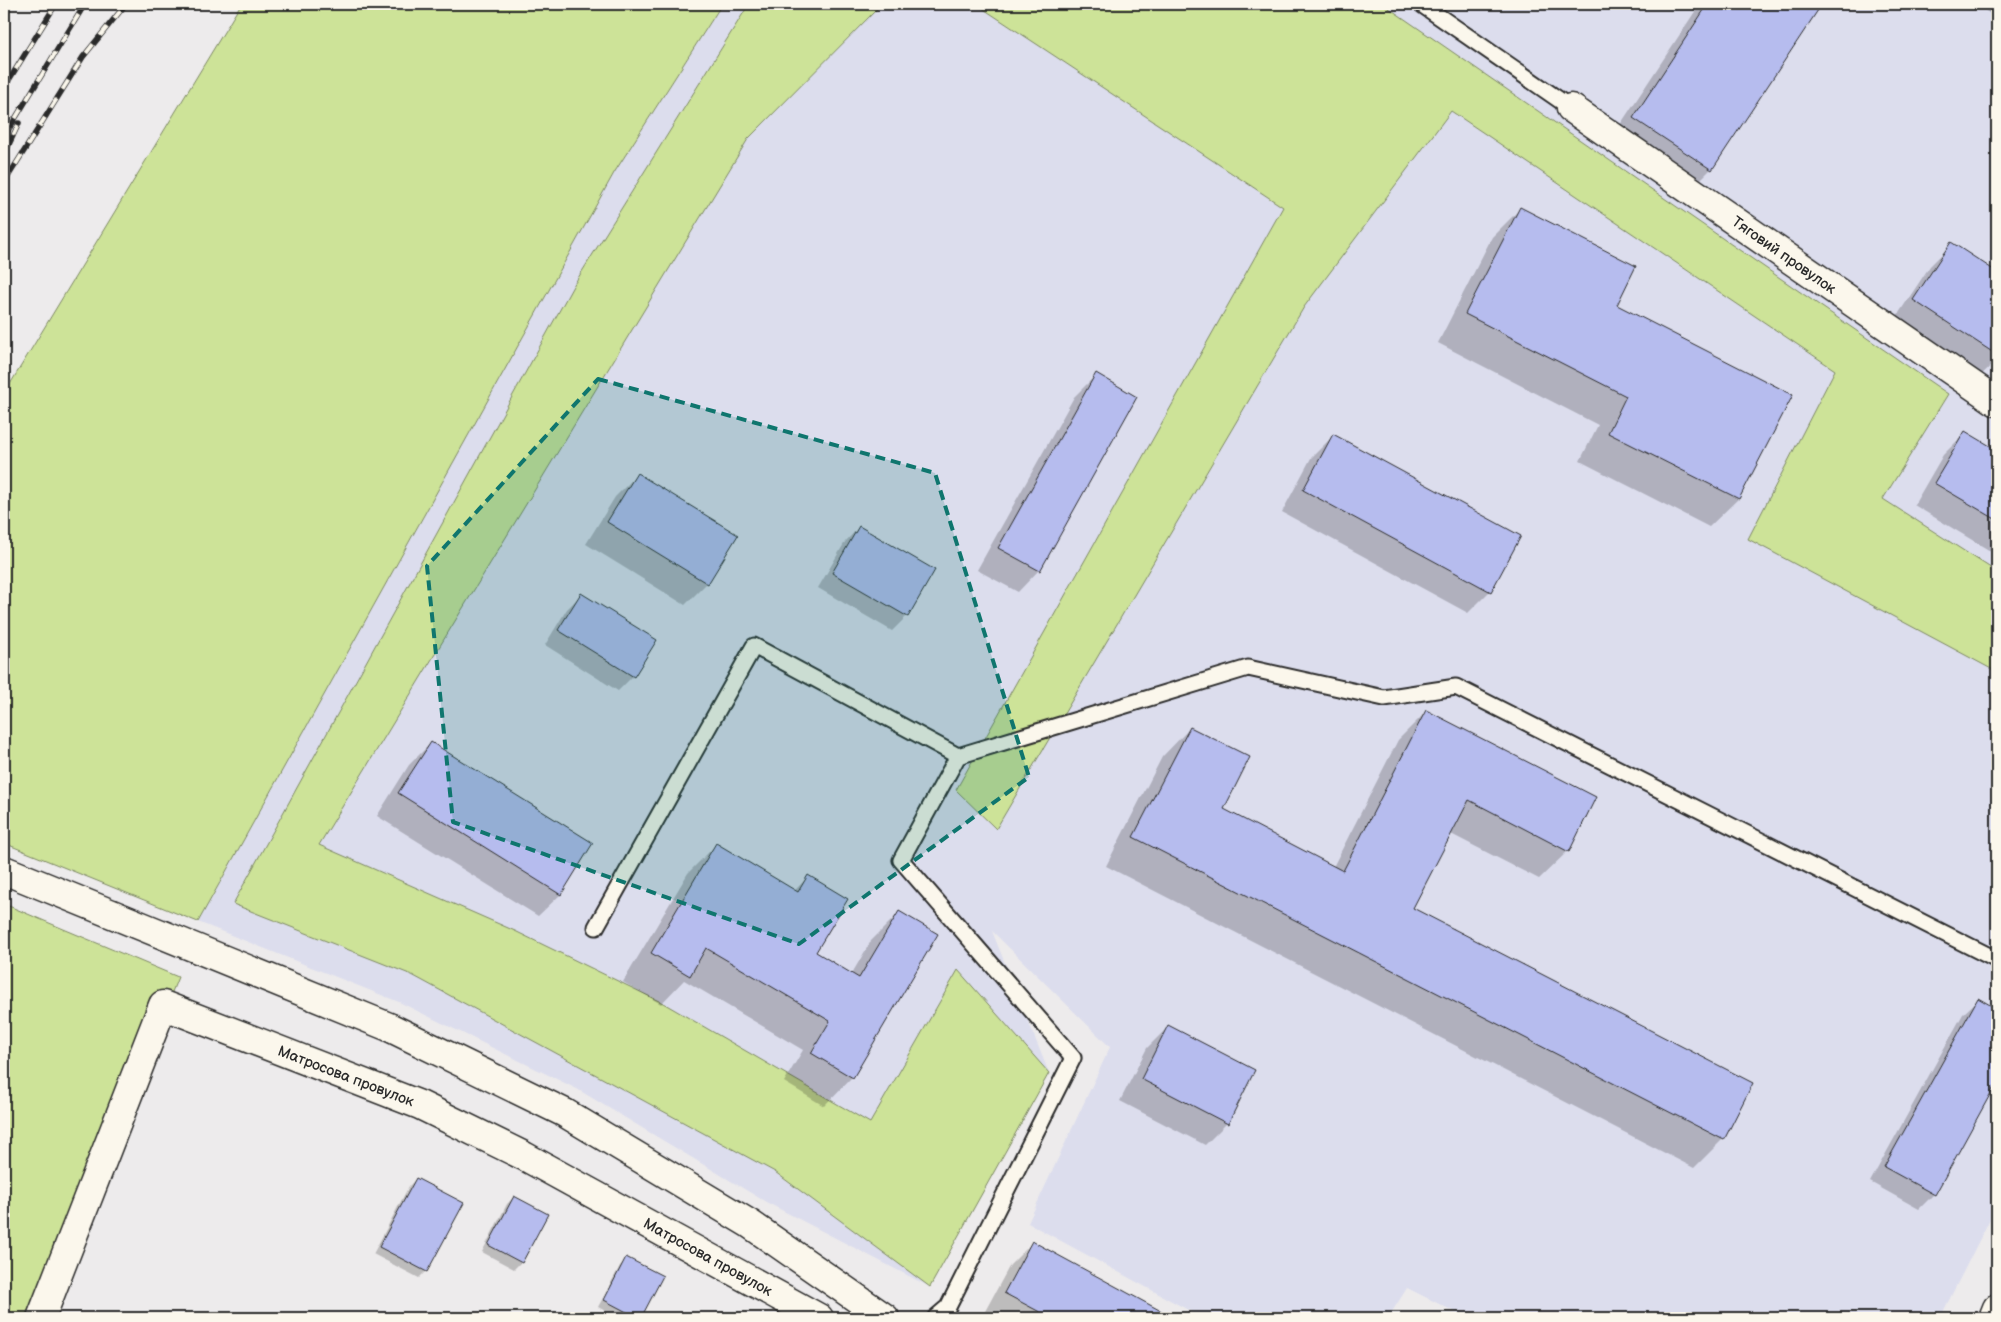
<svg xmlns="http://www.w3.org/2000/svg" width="2001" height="1322" font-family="'Balsamiq Sans',sans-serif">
<rect width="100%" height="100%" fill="#edebec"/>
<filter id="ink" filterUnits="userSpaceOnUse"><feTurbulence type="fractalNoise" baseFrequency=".02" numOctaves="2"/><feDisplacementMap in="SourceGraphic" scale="10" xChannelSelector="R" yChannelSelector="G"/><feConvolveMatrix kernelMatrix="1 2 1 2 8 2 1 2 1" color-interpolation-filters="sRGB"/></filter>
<g filter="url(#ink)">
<path fill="#dcdded" d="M722 4H1997V1205L1940 1318H1467L1407 1288 1388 1318H1203L1028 1223 1110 1047 992 931 1049 1073 930 1287 766 1202 577 1089 399 1002 198 922 614 173Z"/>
<path fill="#cde398" stroke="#7c8762" d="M241 4H722L614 173 198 922 4 843V394Z
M749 4H882L748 139 319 845 515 931 663 1003 870 1123 958 970 1049 1073 930 1287 775 1172 412 975 233 904 573 286Z
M976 4H1383L1948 394 1883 499 1997 572V672L1748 539 1835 370 1451 111 1304 307 996 829 956 790 1283 207Z
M4 904 178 977 42 1318H4Z"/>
<path fill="#0003" d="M1700 4H1820L1711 169 1683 197 1606 146Z
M1975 4H1997V18Z
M1520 209 1615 305 1791 395 1738 499 1709 527 1580 461 1598 425 1438 343 1492 237Z
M1952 244 1997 274V360L1978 378 1893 322 1930 266Z
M1096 375 1039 570 1018 592 977 570 1074 397Z
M1965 433 1997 452V555L1914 505 1943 455Z
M1333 436 1490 591 1468 613 1282 512 1311 458Z
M637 475 707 583 685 605 586 544 615 497Z
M859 527 907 616 892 631 818 588 845 542Z
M582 594 633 676 618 691 545 645 567 609Z
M1426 712 1568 851 1539 879 1451 834 1412 909 1723 1139 1694 1168 1106 866 1162 757 1190 728 1222 810 1333 867 1398 740Z
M431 743 592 844 560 895 538 916 377 816 409 765Z
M716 845 794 891 808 877 814 953 851 975 871 941 899 913 852 1077 824 1106 784 1082 803 1050 684 980 661 1004 623 982 688 873Z
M1978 1000 1997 1011V1079L1934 1194 1919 1209 1870 1182 1963 1014Z
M1168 1027 1227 1123 1205 1145 1120 1101 1147 1048Z
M416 1179 426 1271 419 1278 373 1254 409 1186Z
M514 1197 521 1262 514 1269 482 1252 507 1204Z
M1032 1243 1172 1318H989L983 1315 1010 1265Z
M627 1259 662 1277 640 1318H618L598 1307 620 1266Z
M730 1315 736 1318H727Z"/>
<path fill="#b6bcee" stroke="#2b2b2b" d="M1708 4H1822L1712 170 1633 118Z
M1520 207 1636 266 1617 305 1793 395 1739 499 1608 433 1626 396 1465 314Z
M1951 242 1997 272V355L1913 300Z
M1096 373 1137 397 1040 571 998 548Z
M1965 431 1997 450V520L1934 483Z
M1333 434 1521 536 1491 592 1303 490Z
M637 473 738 535 708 584 607 522Z
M859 526 935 570 908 617 832 573Z
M581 593 657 640 634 677 558 630Z
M1426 710 1596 797 1569 852 1469 800 1413 908 1753 1083 1724 1140 1133 837 1190 727 1250 757 1224 809 1343 871Z
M431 742 593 843 561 895 398 793Z
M716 843 798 892 808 875 848 899 816 952 859 978 899 911 938 934 853 1078 811 1053 830 1021 706 948 690 976 651 953Z
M1978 998 1997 1009V1082L1935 1195 1884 1167Z
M1168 1025 1255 1070 1228 1124 1141 1079Z
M416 1178 464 1203 427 1272 379 1247Z
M514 1196 548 1214 522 1263 488 1245Z
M1032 1241 1174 1318H1051L1004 1293Z
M626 1257 663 1276 641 1318H638L604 1300Z"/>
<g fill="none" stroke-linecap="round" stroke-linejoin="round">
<defs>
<path id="service" d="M1421 4 1571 108
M596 927 754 646 958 756 1248 668 1384 698 1456 687 1997 960
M935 1318 948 1307 1073 1058 901 860 958 756"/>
<path id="minor" d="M1571 108 1997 402
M41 1318 163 1005 420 1105 524 1156 819 1318"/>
<path id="tertiary" d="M4 870 389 1027 565 1113 750 1224 885 1318"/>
<path id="secondary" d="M1993 1318 1997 1308"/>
</defs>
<use href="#service" stroke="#2b2b2b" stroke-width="19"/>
<use href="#minor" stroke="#2b2b2b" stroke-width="31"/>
<use href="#tertiary" stroke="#2b2b2b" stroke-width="31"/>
<use href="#secondary" stroke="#2b2b2b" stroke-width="31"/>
<use href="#service" stroke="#fbf7ec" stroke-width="15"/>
<use href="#minor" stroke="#fbf7ec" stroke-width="28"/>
<use href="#tertiary" stroke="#fbf7ec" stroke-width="28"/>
<use href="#secondary" stroke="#fbf7ec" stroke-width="28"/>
<defs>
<path id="rail" d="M4 88 56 4
M4 137 85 4
M4 155 19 123
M4 183 83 57 126 4"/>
</defs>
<use href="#rail" stroke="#2b2b2b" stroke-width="5.5"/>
<use href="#rail" stroke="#fbf7ec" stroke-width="4" stroke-dasharray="11" stroke-linecap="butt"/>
</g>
</g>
<path fill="#0f766e" fill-opacity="0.2" stroke="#0f766e" stroke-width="4" stroke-dasharray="10 6" stroke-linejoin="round" d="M598 379 935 473 1029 777 799 944 453 822 427 566Z"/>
<g text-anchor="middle" stroke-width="4.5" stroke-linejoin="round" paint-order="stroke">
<g font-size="15" fill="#2b2b2b" stroke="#fbf7ec">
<text transform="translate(1784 255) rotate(35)" y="5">Тяговий провулок</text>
<text transform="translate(346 1076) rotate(21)" y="5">Матросова провулок</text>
<text transform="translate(708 1257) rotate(29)" y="5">Матросова провулок</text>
</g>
</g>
<rect width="2001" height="1322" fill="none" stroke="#fbf7ec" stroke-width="20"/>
<rect x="10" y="10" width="1981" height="1302" fill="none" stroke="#2b2b2b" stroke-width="2" filter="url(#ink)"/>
</svg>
